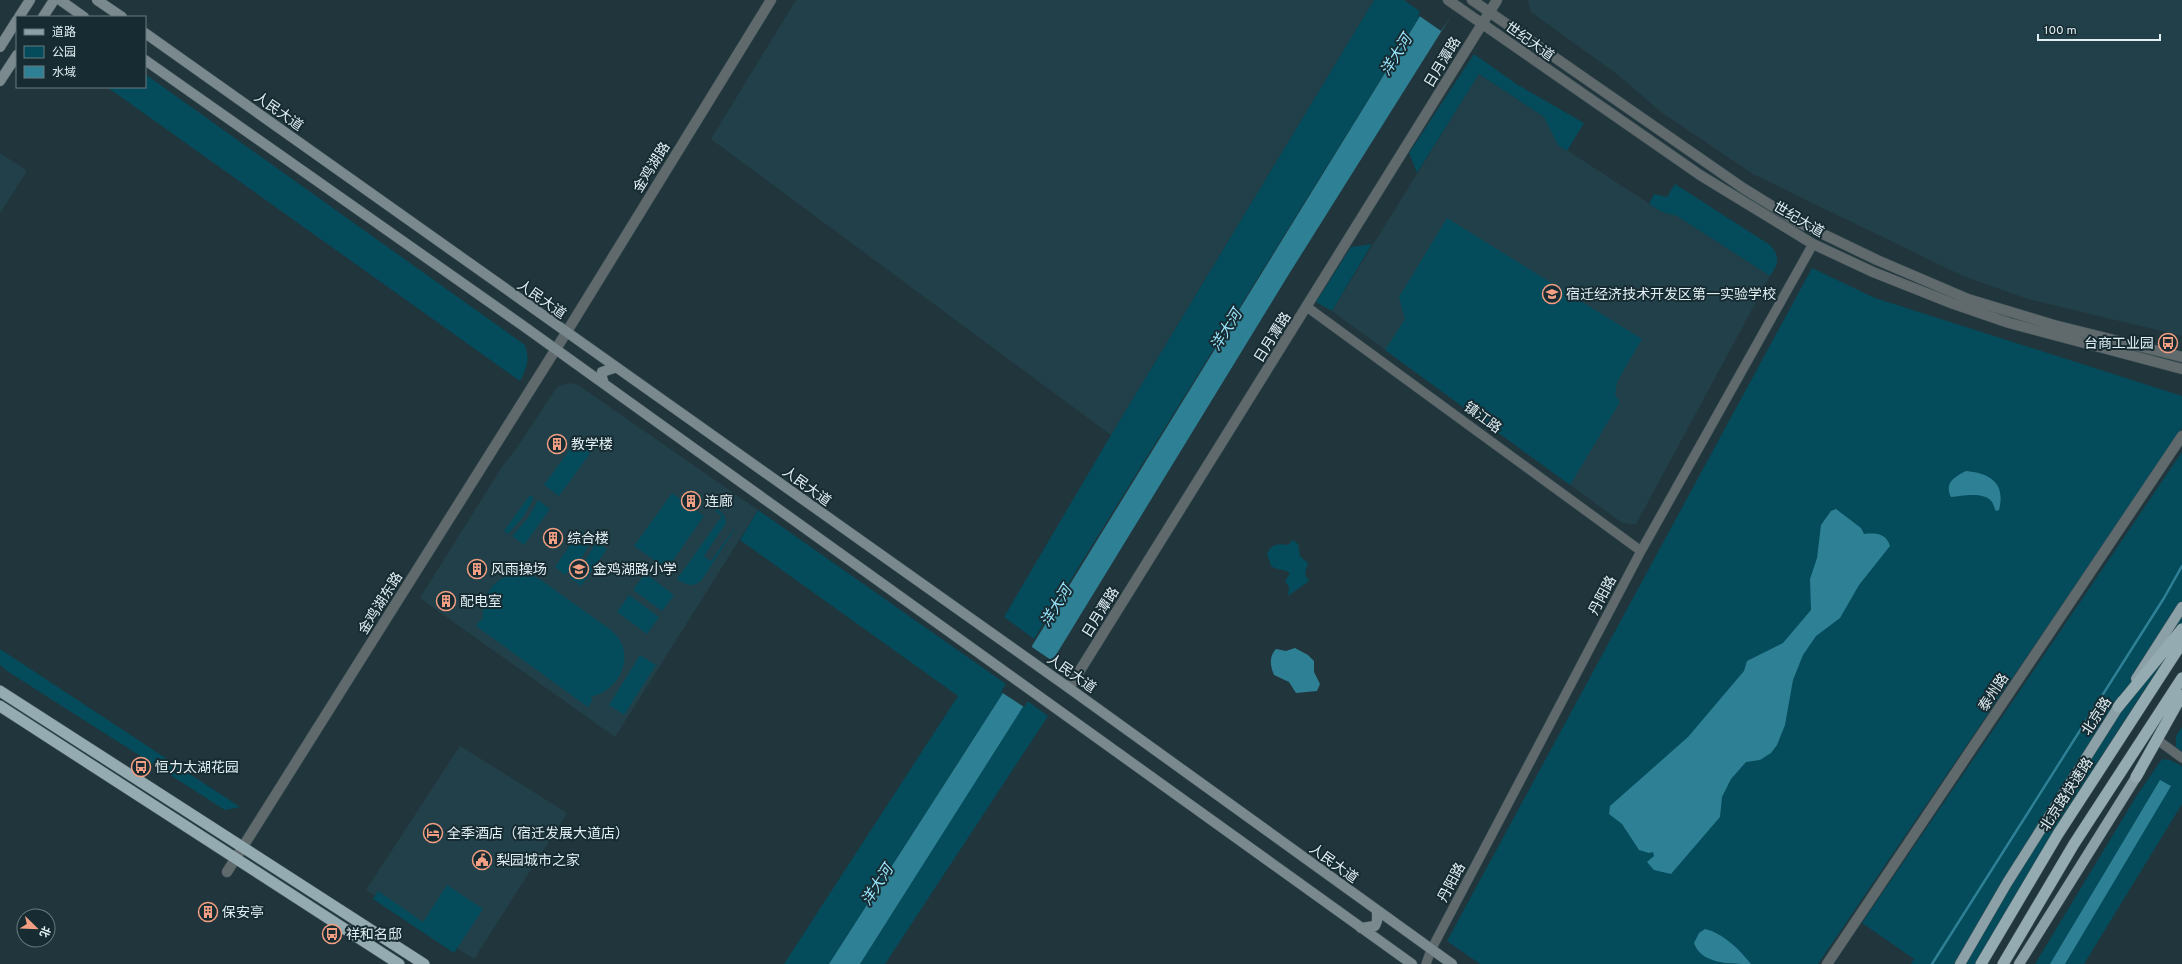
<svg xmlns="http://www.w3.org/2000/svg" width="2182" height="964" font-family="Overpass,'Noto Sans SC',sans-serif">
<rect width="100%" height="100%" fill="#21363c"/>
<path fill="#224049" d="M796 0H1374L1111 435 711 139Z
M1528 0H2182V336L2028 299 1963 276 1753 174 1661 112 1617 74 1531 12Z
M1479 74 1544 117 1559 145 1662 212 1677 216 1770 276 1636 524H1628L1621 522 1332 311Z
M0 153 27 171 0 213Z
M570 383 578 385 758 510 615 737 420 598 502 467 518 446 557 387Z
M460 746 567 813 474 959 366 890Z"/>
<path fill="#044b5b" d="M1374 0H1404L1422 13 1034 639 1004 617 1111 435Z
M1474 54 1518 85 1584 123 1567 151 1558 145 1544 117 1479 74 1417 173 1409 153Z
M145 74 525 345C530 360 527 368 520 381L107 87H145Z
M1675 184 1770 245C1781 257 1778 264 1770 276L1677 216 1662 212 1649 204 1654 194 1667 197Z
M1447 218 1642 339 1617 382 1615 395 1620 402 1570 485 1385 350 1405 319 1399 297Z
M1372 244 1332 311 1316 302 1351 247Z
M1812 268 1875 298 2182 396V428L1818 964H1480L1447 941Z
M580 439 591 444V452L559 496 544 485 576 441Z
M2182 452V632L2065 812 1975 964H1911L1914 959 1862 923Z
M672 493 704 516 667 569 634 546Z
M530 495 534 498 523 517 508 534 504 531Z
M538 500 550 509 524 545 512 536 528 518Z
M717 509 724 515 726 523 704 556 711 561 734 529H735L701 581C692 588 686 585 677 579L722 516 715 511Z
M758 510 1006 684 1003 693 829 964H784L958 696 740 540Z
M580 530 592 539 581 559 565 575 555 567Z
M1293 540 1298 544 1300 556 1308 563 1305 574 1309 581 1288 596 1289 587 1285 581 1290 573C1284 568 1277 571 1271 566L1267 554C1271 544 1278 543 1288 545Z
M596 542 607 549 581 586 570 578 584 563Z
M521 573 531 575 541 580 611 630C638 652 621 691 590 697L593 699 588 707 476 626 481 619 483 620C481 595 494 575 521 573Z
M645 573 674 595 662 611 633 590Z
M629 595 659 617 647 634 617 612Z
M0 649 240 807 225 810 7 671 0 665Z
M640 655 656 665 624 715 609 705Z
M1026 700 1048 716 885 964H860Z
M2182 727V752L2176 747V736Z
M2162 759 2170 760 2182 766V804L2084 964H2035L2137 795Z
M447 885 483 909 454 953 373 899 378 891 423 922Z"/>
<path fill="#2e8095" d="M1430 0H1461L1289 274 1059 650 860 964H829L1003 693Z
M1966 471C1990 473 2006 483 1999 510L1996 511C1994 508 1994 505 1992 502 1984 491 1962 496 1951 497 1944 483 1954 477 1966 471Z
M1836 509 1861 528 1864 534C1876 533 1886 533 1890 546L1859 585 1840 618 1816 636 1803 655 1793 680 1785 725 1777 745 1771 753 1760 760 1746 762 1731 779 1722 797 1720 817 1671 874 1654 870 1647 862 1654 856 1653 852 1649 853 1639 850 1622 824 1609 814 1610 806 1688 737 1744 671 1747 661 1783 643 1811 610 1810 579 1817 558 1821 525 1831 511Z
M1295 648 1308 655 1314 661V672L1320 684 1317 691 1296 693 1289 682 1274 675C1270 666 1269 656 1276 649L1286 651Z
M2160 780 2171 786 2065 964H2050Z
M1705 929C1723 933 1740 950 1751 964 1730 964 1701 964 1694 943L1699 933Z"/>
<path fill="#21363c" d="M1428 0H1462L1441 31 1418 15Z
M1029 645 1054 662 1024 707 1001 692Z"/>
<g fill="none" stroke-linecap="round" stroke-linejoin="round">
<path stroke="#2e8095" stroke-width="2.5" d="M1932 964 2164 598 2182 566"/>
<defs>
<path id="minor" d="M1307 307 1641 551
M2159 741 2182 758
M1426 964 1431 950 1641 551 1813 244"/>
<path id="tertiary" d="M1448 0 1700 175 1813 244 1873 272 1951 303 2009 323 2182 369
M1472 0 1743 188 1798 222 1877 260 1968 299 2054 325 2182 357
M1069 688 1497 0
M227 872 566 333 771 0
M1827 964 2182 436"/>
<path id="secondary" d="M60 0 84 17
M97 0 122 17
M19 17 30 0
M43 17 54 0
M145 33 1069 688 1452 964
M0 47 17 20
M145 60 522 325 1412 964
M0 81 17 55
M604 384 602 377V372L614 368
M1361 928 1375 926 1377 921V911"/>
<path id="primary" d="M2136 679 2182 607
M1960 964 2007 883 2122 701
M2019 964 2140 771"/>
<path id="trunk" d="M0 691 424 964
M0 706 399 964
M2118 707 2182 629
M2136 777 2182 695
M1981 964 2058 834 2182 643
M2003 964 2074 844 2182 678"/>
</defs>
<use href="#minor" stroke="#405459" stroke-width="10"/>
<use href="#tertiary" stroke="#405459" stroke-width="11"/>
<use href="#secondary" stroke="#405459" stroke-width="11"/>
<use href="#primary" stroke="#405459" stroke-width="11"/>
<use href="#trunk" stroke="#405459" stroke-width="12"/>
<use href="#minor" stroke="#606a6d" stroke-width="9"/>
<use href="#tertiary" stroke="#606a6d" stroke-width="10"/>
<use href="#secondary" stroke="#79898e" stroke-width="10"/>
<use href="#primary" stroke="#8ca0a7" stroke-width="10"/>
<use href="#trunk" stroke="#94abb2" stroke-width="11"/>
</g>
<defs>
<symbol id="school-ring" viewBox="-11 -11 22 22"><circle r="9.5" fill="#172c32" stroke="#f39f83" stroke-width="1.5"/><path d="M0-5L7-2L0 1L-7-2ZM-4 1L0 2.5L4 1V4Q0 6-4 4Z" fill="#f39f83"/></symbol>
<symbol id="bus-ring" viewBox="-11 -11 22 22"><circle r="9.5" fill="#172c32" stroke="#f39f83" stroke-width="1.5"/><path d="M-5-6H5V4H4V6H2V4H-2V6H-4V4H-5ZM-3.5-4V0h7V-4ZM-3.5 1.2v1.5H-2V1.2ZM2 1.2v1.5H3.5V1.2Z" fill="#f39f83"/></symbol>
<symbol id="building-ring" viewBox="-11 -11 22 22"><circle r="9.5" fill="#172c32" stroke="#f39f83" stroke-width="1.5"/><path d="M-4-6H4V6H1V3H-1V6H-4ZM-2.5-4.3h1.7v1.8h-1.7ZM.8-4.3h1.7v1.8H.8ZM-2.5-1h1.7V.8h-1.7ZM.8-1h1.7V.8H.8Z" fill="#f39f83"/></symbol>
<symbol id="hotel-ring" viewBox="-11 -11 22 22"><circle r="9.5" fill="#172c32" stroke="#f39f83" stroke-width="1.5"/><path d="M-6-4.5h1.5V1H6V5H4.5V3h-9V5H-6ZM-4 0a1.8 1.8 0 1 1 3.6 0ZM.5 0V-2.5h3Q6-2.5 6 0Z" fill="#f39f83"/></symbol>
<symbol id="civic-ring" viewBox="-11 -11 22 22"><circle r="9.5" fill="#172c32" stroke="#f39f83" stroke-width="1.5"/><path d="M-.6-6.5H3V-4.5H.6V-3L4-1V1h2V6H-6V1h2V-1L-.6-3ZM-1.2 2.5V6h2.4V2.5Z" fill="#f39f83"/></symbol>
</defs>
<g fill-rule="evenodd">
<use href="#school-ring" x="1541" y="283" width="22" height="22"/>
<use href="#bus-ring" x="2157" y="332" width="22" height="22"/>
<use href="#building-ring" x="546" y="433" width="22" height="22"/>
<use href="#building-ring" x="680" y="490" width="22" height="22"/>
<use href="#building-ring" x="542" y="527" width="22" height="22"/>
<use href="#building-ring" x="466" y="558" width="22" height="22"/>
<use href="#school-ring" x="568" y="558" width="22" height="22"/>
<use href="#building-ring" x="435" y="590" width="22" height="22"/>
<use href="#bus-ring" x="130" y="756" width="22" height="22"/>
<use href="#hotel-ring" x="422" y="822" width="22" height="22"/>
<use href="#civic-ring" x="471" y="849" width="22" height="22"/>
<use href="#building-ring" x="197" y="901" width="22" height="22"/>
<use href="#bus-ring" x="321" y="923" width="22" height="22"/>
</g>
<g text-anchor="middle" stroke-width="4" stroke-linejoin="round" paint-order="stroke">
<g font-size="14" fill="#e2eff3" stroke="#172c32">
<text transform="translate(1530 41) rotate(35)" y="5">世纪大道</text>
<text transform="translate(1442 62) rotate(-59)" y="5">日月潭路</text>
<text transform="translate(279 111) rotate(35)" y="5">人民大道</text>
<text transform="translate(651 167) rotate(-58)" y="5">金鸡湖路</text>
<text transform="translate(1799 219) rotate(30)" y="5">世纪大道</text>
<text transform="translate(542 299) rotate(35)" y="5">人民大道</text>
<text transform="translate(1272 337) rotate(-58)" y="5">日月潭路</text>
<text transform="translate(1483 417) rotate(36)" y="5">镇江路</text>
<text transform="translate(807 486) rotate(36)" y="5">人民大道</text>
<text transform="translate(1602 595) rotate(-62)" y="5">丹阳路</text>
<text transform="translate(380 603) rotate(-58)" y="5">金鸡湖东路</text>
<text transform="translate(1100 612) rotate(-58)" y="5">日月潭路</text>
<text transform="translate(1072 673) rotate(35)" y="5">人民大道</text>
<text transform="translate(1993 692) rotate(-56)" y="5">泰州路</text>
<text transform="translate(2096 716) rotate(-57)" y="5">北京路</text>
<text transform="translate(2066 794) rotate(-57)" y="5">北京路快速路</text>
<text transform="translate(1334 863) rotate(36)" y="5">人民大道</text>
<text transform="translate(1451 882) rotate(-62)" y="5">丹阳路</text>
</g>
<g font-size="14" fill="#e2eff3" stroke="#172c32" text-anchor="start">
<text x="1566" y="299">宿迁经济技术开发区第一实验学校</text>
<text x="2154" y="348" text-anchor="end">台商工业园</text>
<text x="571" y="449">教学楼</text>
<text x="705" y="506">连廊</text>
<text x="567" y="543">综合楼</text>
<text x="491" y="574">风雨操场</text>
<text x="593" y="574">金鸡湖路小学</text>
<text x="460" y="606">配电室</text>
<text x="155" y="772">恒力太湖花园</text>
<text x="447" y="838">全季酒店（宿迁发展大道店）</text>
<text x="496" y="865">梨园城市之家</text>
<text x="222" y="917">保安亭</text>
<text x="346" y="939">祥和名邸</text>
</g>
<g font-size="15" font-style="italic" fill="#9be6fe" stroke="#172c32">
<text transform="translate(1396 55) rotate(-58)" y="5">洋大河</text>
<text transform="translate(1226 330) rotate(-58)" y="5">洋大河</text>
<text transform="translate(1056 606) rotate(-58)" y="5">洋大河</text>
<text transform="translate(877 885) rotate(-57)" y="5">洋大河</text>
</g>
</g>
<rect x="16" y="16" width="130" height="72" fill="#172c32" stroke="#687a7f"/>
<rect x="24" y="29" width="20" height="6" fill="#8ca0a7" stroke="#687a7f"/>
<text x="52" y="36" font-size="12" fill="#e2eff3">道路</text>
<rect x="24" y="46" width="20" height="12" fill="#044b5b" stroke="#687a7f"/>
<text x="52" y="56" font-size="12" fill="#e2eff3">公园</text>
<rect x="24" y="66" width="20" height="12" fill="#2e8095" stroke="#687a7f"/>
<text x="52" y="76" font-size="12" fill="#e2eff3">水域</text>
<g transform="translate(36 928) rotate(113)"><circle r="19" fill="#172c32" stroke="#687a7f"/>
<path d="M0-3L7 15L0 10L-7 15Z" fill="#f39f83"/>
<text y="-6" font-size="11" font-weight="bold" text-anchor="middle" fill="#e2eff3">北</text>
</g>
<path d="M2038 34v6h122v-6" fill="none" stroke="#e2eff3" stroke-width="2"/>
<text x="2044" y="34" font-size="12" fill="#e2eff3" stroke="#172c32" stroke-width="3" paint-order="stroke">100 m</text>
</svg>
